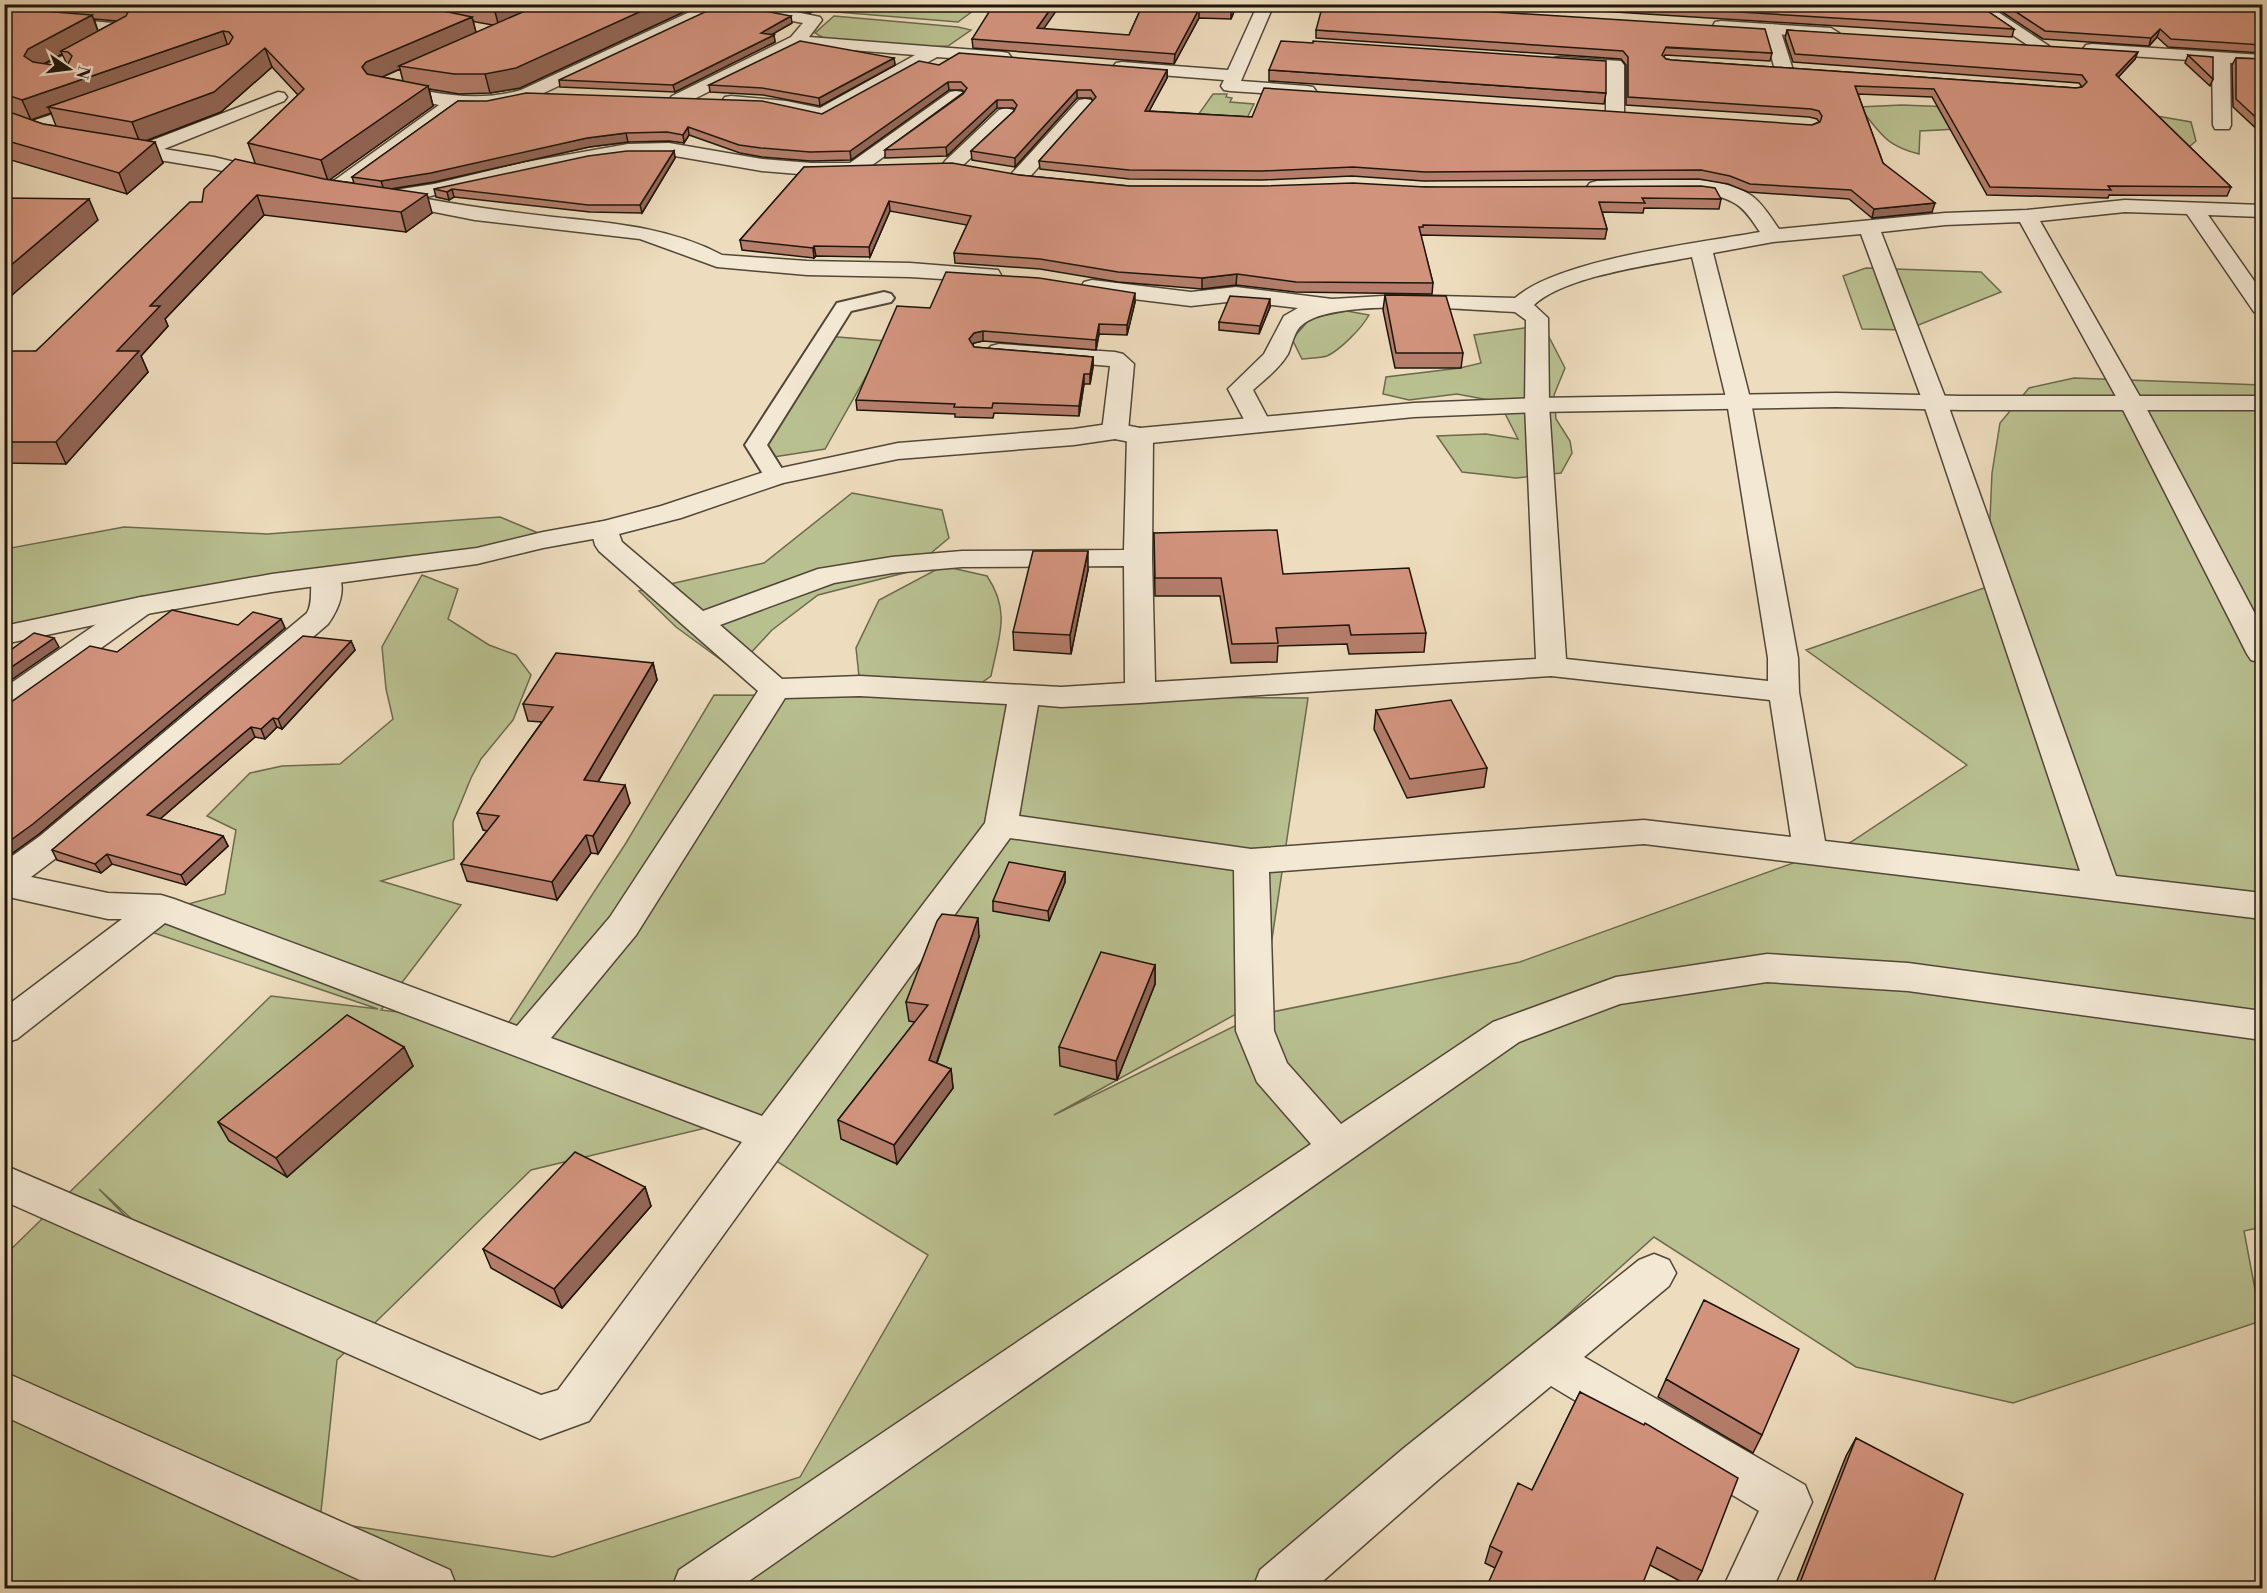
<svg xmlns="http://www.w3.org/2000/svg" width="2267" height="1593" font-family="'Libre Bodoni',serif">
<rect width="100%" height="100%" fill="#eddcbd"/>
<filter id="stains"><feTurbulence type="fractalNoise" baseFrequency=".00333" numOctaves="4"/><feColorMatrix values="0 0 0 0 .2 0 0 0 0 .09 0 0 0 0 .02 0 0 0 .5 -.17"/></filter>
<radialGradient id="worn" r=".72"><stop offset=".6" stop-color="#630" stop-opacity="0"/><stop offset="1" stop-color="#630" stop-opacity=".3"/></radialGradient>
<path fill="#b9c090" stroke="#6b6a4e" stroke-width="1.5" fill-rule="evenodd" d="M834 5V4L981 5 958 22 824 11Z
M834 16 958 27 971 30 948 46 924 47 825 39 815 33Z
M1213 94H1227L1226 97 1232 98 1230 102 1254 104 1247 118 1198 115Z
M1902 105 2151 115 2191 122 2196 141 2184 151 1958 129 1920 131 1919 154C1884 145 1881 133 1859 107Z
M1866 268 1981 272 2001 292 1906 330 1862 329 1843 276Z
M1347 311 1369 315C1362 328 1340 350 1327 356 1320 358 1310 358 1302 359L1292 339 1311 318Z
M1531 327 1549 337 1565 368 1554 395 1556 419 1570 441 1572 453 1561 473 1516 478 1462 472 1437 436 1486 434 1518 439 1499 402 1457 394 1409 400 1383 394 1386 377 1460 368 1481 363 1474 335Z
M826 336 886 341 825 449 754 460Z
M2074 378 2262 385V1227L2244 1231 2261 1321 2013 1403 1856 1367 1654 1237 1263 1588H5V1255L271 996 378 1009 122 922 225 894 236 830 207 816 250 773 282 766 340 764 393 719 386 689 382 647 422 575 458 589 448 619 489 645 516 655 531 675 513 720 481 759 471 778 453 822 454 859 381 881 461 905 381 1010 507 1025 626 843 714 695 1308 698 1263 999 1054 1115 1257 1015 1520 962 1851 842 1967 765 1806 650 1987 587 1992 473 2000 423 2029 388ZM718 1125 928 1255 800 1477 553 1557 320 1521 337 1360 531 1170ZM99 1189 200 1282 180 1272Z
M852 493 942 510 949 538 908 572 818 595 772 630 735 670 676 627 639 591 764 563Z
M500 517 560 542 5 636V549L124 527 267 534Z
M943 566 987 576C1011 612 999 636 991 676L970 691 893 677 860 686 856 648 879 600Z"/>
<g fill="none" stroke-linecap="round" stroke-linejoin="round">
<defs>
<path id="service" d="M884 292 891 294 894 298 891 302 851 311 767 445 787 477 784 482 776 484 768 482 745 445 837 303Z"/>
<path id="minor" d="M707 4H757L820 17 822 20 809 37 1002 52 1008 53 1011 57 1008 61 1002 62 937 57 823 120 786 111 725 105 722 101 725 97 731 96 786 101 820 108 915 55 800 46 684 104H672L669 100 672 96 791 37 803 23 725 8 533 98 491 108 459 107 338 194H324L321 190 439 105 381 92 378 88 381 84 387 83C432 93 475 103 521 90Z
M1258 4H1274L1241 81 1307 86 1313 87 1316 91 1313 95 1307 96 1230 91 1224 90 1221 86 1224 80 1122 72 1116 71 1113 67 1116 63 1122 62 1228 70Z
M1966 4H1986L2049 46 2047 50H2035Z
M4 14 126 24 134 29 132 33 61 71 73 73 76 77 73 81 67 82 37 78 34 74 37 70 107 32 4 24Z
M1772 24 1780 29 1793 70 1790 74H1778L1775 70 1764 29Z
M2221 53 2227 54 2230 58 2231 125 2229 129H2215L2213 125 2212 58 2215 54Z
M1560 57 1621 61 1624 65V112L1621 116H1609L1606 112V70L1554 66 1551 62 1554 58Z
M956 91 962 92 965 96 962 100 864 171 857 173 811 175 762 171 669 155 628 156 526 174 422 198C465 206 509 212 553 217 611 223 669 227 722 255L807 261 910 263 998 270 1001 275 998 280 990 282 910 277 807 275 717 267 640 239 475 220 404 206 402 201 382 204 375 202 372 198 375 194 382 192 434 184 526 162 628 144 669 143 762 159 811 163H850L950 92Z
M278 92 284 93 287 97 284 101 164 149 214 157 279 173 282 177 279 181 272 183 214 169 116 153 109 151 106 147 109 143 116 141 140 145Z
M1085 99 1091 100 1094 104 1091 108 1027 180H1013L1010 176 1013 172 1079 100Z
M97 100 103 101 106 105 103 109 30 134 23 132 21 128 23 124Z
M1006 108 1013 110 1015 114 1013 118 960 168H946L943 164 946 160 999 110Z
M1652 179C1683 179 1725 177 1752 196 1763 204 1771 218 1779 229L1945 213 2027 210 2125 200 2262 205V217L2208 215 2262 292V314L2254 312 2187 214 2125 212 2040 221 2143 402 2262 627V663L2251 660 2247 654 2119 402 2020 222 1945 225 1881 232 1947 402 2116 876 2262 893V919L1644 844 1269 872 1274 1031 1287 1063 1341 1124 1493 1022 1616 977 1767 954 1908 963 2262 1011V1040L1908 991 1767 982 1620 1004 1519 1042 739 1588H672L679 1570 1311 1144 1257 1082 1236 1031 1234 870 1010 838 589 1421 540 1439 4 1201V1165L541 1395 558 1390 742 1142 165 923 17 1039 4 1043V1008L122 919H108L4 896V862L40 836 307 613C315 599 307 583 316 570L326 568 336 570C348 587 339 609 328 624L64 852 31 877 108 893 161 895 174 899 517 1026 610 917 758 691 599 551 595 545 591 529 595 523 605 521 615 523 622 542 703 611 818 569 892 557 962 551 1124 550 1127 436 1131 431 1140 428 1149 431 1153 436 1152 558 1155 682 1536 659 1525 405 1526 320 1515 312C1471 310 1333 297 1302 325 1294 331 1292 345 1288 354 1279 369 1265 379 1253 390L1271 424 1267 429 1258 432 1249 429 1228 389 1264 354 1284 316 1298 308 1236 301 1191 306 1092 294 1084 292 1081 287 1084 282 1092 280 1191 292 1236 287 1332 299 1400 295 1515 298C1559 259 1699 243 1760 232 1753 222 1746 210 1736 204 1702 183 1636 191 1597 193L1590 191 1587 187 1590 183 1597 181ZM1861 234 1923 402 2080 871 1825 841 1799 692 1798 658 1751 402 1713 253 1773 242ZM1692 257 1727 402 1768 658V681L1566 659 1549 405 1548 318 1534 305C1565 276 1651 265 1692 257ZM1124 566 1125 683 1061 687 860 676 782 679 720 625 834 583 892 573 962 567ZM1551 676 1770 700 1791 837 1644 820 1251 849 1019 816 1038 705 1061 707 1140 703ZM860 696 1007 704 985 823 762 1116 551 1038 636 935 785 698Z
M999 344 1115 352 1123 354 1134 364 1128 431 1124 436 1115 439 1106 436 1102 431 1110 366 991 356 987 351 991 346Z
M141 597 151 600 155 606 151 612 15 710 4 713V688L131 600Z
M1654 1254 1669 1260 1676 1273 1669 1286 1584 1357 1805 1485 1812 1502 1773 1588H1723L1759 1511 1551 1386 1438 1480 1315 1588H1253L1260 1570 1404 1448 1639 1260Z
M4 1372 450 1570 457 1588H377L4 1416Z"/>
<path id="tertiary" d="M1721 21 1831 28 1839 33 1831 38 1715 30 1713 26 1715 22Z
M2092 44 2262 55V65L2086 53 2083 49 2086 45Z
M1836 393 1961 396H2262V410H1961L1836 407 1537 412 1414 417 1140 444 1115 439 1074 445 898 459 783 483 681 518 615 535 543 548 477 564 272 592 141 615 4 644V626L141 597 272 574 477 548 543 532 604 521 661 506 767 471 898 443 1074 429 1115 423 1140 428 1414 403 1537 398Z"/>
</defs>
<use href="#service" stroke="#514738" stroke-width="4"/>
<use href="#minor" stroke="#514738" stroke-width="3"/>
<use href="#tertiary" stroke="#514738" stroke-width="3"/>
<use href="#service" fill="#f3e8d4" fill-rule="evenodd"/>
<use href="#minor" fill="#f3e8d4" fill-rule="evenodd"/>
<use href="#tertiary" fill="#f3e8d4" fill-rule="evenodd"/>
</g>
<path fill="#b57e6c" stroke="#1d150b" stroke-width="1.5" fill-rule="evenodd" d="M4 4H701L520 88 490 93 459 94 429 89 433 106 329 180 354 183 352 177 458 101 822 114 939 65 1167 70V78L1149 111 1252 117 1812 125 1819 122 1817 119 1809 117 1626 105V65L1621 59 1316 38V30L1772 53 1770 61 1665 55 1664 57 1666 59 1672 60 2076 88 2082 87 2079 83 1793 62 1785 38 1787 30 2135 59 2118 77 2231 187 2227 196 2109 195 2108 198 1987 195 1932 97 1858 94 1883 163 1932 212 1872 218 1849 199 1748 192 1728 184 1699 179 1424 181 1352 176 1262 180 1129 179 1040 169 1039 161 1093 101 1091 98H1077L1015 167 972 160 971 151 1014 111 1015 110 1013 108H997L947 156 885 158V150L964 92 962 90H949L851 160 811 161 762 157 740 153 689 135 684 143 669 141 628 142 589 147 434 182 391 189 432 213 406 232 264 215 165 319 168 326 141 356 148 372 66 464 4 463V359L36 351 202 202 255 163 248 143 298 95 272 67 221 112 145 141 163 163 127 194 4 158ZM94 19 117 21 98 31ZM473 21 476 22 493 25 476 33ZM62 54 67 64 53 65 44 64ZM400 69 403 81 382 77ZM51 113 56 126 43 124 31 120Z
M771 4H825L810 13Z
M1143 4H1237L1231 19 1199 18 1174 64 973 48 972 39 1129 35Z
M1488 4H1977L2014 29 2012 37Z
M1990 4H2262V53L2168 47 2157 37 2149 46 2043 39Z
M792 23 771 35H774L775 42 675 92 560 87 559 80Z
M2188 55 2213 79 2210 86 2185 63Z
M894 58 895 65 820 106 763 95 710 92 709 85Z
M2236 58 2262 59V134L2233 107 2232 65Z
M1269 70 1606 93 1604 104 1269 81Z
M674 151 675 158 642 213 590 212 454 197 449 200 436 197 434 189Z
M804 167 1019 175 1129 186 1425 187 1721 199 1719 209 1644 208 1643 213 1602 212 1607 229 1605 239 1422 235 1421 237 1433 283 1432 294 1295 292 1236 285 1202 289 1118 282 1040 269 955 263 954 253 967 225 890 211 870 257 816 256 814 258 742 250 740 240Z
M1385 295 1463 353 1461 368H1395L1383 310Z
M1135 302 1127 335 1099 334 1096 350 983 341 974 343 973 345 974 347 1093 357V367L1090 384H1084L1079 416 994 413 993 418 955 417V414L857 410 856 400 930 308Z
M1270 307 1259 334 1219 330V322Z
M1154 533 1283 574 1426 633 1424 652 1349 654 1347 644 1278 646 1277 662 1231 663 1220 596H1155Z
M1088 570 1071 654 1014 650 1013 632Z
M281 619 285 628 39 834 10 855 4 854V704L11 702 117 652 238 625Z
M351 641 355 650 282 729 277 727 265 739 255 737 160 819 223 836 228 846 186 885 112 864 101 873 57 860 52 850Z
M653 663 657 680 598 782 630 803 598 854 591 853 557 900 467 881 461 864 487 831 483 830 477 813 542 722 528 721 523 704Z
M1376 710 1487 768 1484 787 1407 798 1374 729Z
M1065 872V882L1049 921 993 911V901Z
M979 937 937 1063 951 1069 953 1088 897 1164 841 1139 838 1120 915 1022 909 1021 906 1002Z
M1155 965V984L1117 1080 1060 1066 1059 1047Z
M404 1047 413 1066 287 1177 229 1141 218 1122Z
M645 1187 651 1206 562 1308 491 1268 483 1249Z
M1666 1379 1762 1435 1753 1453 1658 1397Z
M1580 1392 1702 1571 1693 1588 1650 1565 1495 1568 1485 1563 1490 1546 1532 1490Z
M1856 1438 1932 1588H1794L1846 1456Z"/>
<path fill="#936758" stroke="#1d150b" stroke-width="1.5" d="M503 4H548L499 27 494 8Z
M657 4H701L520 88 490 93 485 74Z
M809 4H825L810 13Z
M1054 4H1061L1038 37 1037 28Z
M1234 4H1237L1231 19V11Z
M1199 9V18L1174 64 1175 54Z
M92 15 99 34 61 51 62 54 36 68 24 56 28 49Z
M791 16 792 23 762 40 761 33Z
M472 17 477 36 399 66 400 69 371 82 362 67 366 62Z
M2160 29 2157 37 2149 46 2151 38Z
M223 31 229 50 48 107 51 113 31 120 22 100Z
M774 35 775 42 675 92 673 85Z
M265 48 272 67 221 112 140 143 132 122Z
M2138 52 2135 59 2113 83 2116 75Z
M894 58 895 65 820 106 819 98Z
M1167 70V78L1145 119V111Z
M948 82 949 90 851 160 850 151Z
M428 86 433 106 328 181 321 160Z
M1077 90V98L1015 167V158Z
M997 100V108L947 156 946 147Z
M688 127 689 135 684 143 683 135Z
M626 133 628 142 589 147 434 182 384 190 381 181 587 138Z
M155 142 163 163 127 194 119 173Z
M674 151 675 158 642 213 640 205Z
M452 189 454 197 449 200 447 192Z
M427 194 432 213 406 232 401 212Z
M257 195 264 215 165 319 168 326 141 356 148 372 66 464 56 442 117 351 150 306Z
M89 199 98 220 4 302V271Z
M889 201 890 211 870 257 869 247Z
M1935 203 1932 212 1872 218 1874 209Z
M814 246 816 256 814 258 813 248Z
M1237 274 1236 285 1202 289V278Z
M1135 293V302L1127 335V325Z
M1270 299V307L1259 334 1260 326Z
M1099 324V334L1096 350V340Z
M983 331V341L974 343 969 349V339L974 333Z
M1093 357V367L1090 384V374Z
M1084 374V384L1079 416V406Z
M1088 551V570L1071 654 1070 635Z
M281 619 285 628 39 834 10 855 4 847V845Z
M54 638 59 647 4 685V672Z
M351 641 355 650 282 729 278 719Z
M653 663 657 680 589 797 584 780Z
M273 718 277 727 265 739 261 729Z
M251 727 255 737 153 825 147 815Z
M625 785 630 803 598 854 593 836Z
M586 835 591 853 557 900 552 882Z
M223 836 228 846 186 885 181 875Z
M107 854 112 864 101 873 95 864Z
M1065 872V882L1049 921 1048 911Z
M978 918 979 937 931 1079 929 1060Z
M1155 965V984L1117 1080 1116 1061Z
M404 1047 413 1066 287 1177 276 1158Z
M951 1069 953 1088 897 1164 894 1145Z
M645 1187 651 1206 562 1308 554 1289Z"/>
<path fill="#d2937d" stroke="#1d150b" stroke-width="1.5" d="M121 4H410L472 17 366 62 362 67 367 74 428 86 321 160 248 143 304 89 265 48 214 92 132 122 48 107 229 44 233 37 229 32 223 31 22 100 4 94V8L92 15 28 49 24 56 33 62 53 65 68 64 72 56 68 52 61 51 126 16 129 10Z
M477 4H503L494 8Z
M541 4H657L516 68 485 74H454L399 66Z
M722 4H729L791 16 761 33 774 35 673 85 559 80Z
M994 4H1054L1037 28 1129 35 1143 4H1234L1231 11 1199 9 1175 54 972 39Z
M1323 4H1369L1765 29 1772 53 1666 47 1662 55 1666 59 1672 60 2076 88 2082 87 2087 82 2082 75 1795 54 1787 30 2138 52 2116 75 2231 187 2108 186 2111 190 1990 187 1934 89 1855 86 1883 163 1935 203 1874 209 1851 190 1750 184 1730 176 1701 170 1425 172 1353 167 1262 171 1129 170 1039 161 1096 97 1091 90H1077L1015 158 971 151 1014 111 1017 105 1013 100H997L946 147 885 150 963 94 967 88 961 82H948L850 151 810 152 761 148 739 145 688 127 683 135 667 132 626 133 587 138 431 173 381 181 352 177 458 101H487L526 93 762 101 822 114 919 61 939 65 959 53 1167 70 1145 111 1252 117 1264 88 1812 125 1820 122 1822 116 1819 111 1811 109 1628 97V57L1623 51 1316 30Z
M1610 4H1977L2014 29Z
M2004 4H2262V45L2171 39 2160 29 2151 38 2045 31Z
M800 41 894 58 819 98 762 88 709 85Z
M1281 41 1313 43V41L1606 61V93L1269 70Z
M2188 55 2213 57V79Z
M2236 58 2262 59V123L2236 99Z
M4 110 43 124 155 142 119 173 4 140Z
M627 151H674L640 205H588L452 189 447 192 434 189 588 156Z
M235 159 324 179 427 194 401 212 257 195 150 306H160L117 351H139L56 442H4V359L13 351H36L190 202H202L204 189Z
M952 163 1019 175 1129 186H1263L1353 183 1425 187 1701 186 1715 188 1721 199 1642 198 1645 203 1599 202 1607 229 1423 225V227H1419L1433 283 1296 282 1237 274 1202 278 1118 272 1040 259 954 253 971 216 889 201 869 247 814 246 813 248 740 240 804 167Z
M4 198 89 199 4 271Z
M946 272 1039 278 1135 293 1127 325 1099 324 1096 340 983 331 974 333 969 339 974 347 1093 357 1090 374H1084L1079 406 993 403 992 408 954 407 955 404 856 400 897 306 930 308Z
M1385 295 1446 296 1463 353H1396Z
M1230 296 1270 299 1260 326 1219 322Z
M1277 530 1283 574 1409 568 1426 633 1351 635 1349 625 1276 628 1278 643 1232 644 1221 578H1155L1154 533Z
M1033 551H1088L1070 635 1013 632Z
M172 610 238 625 253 612 281 619 33 824 4 845V704L11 702 90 646 117 652Z
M34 633 54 638 4 672V655Z
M303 636 351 641 278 719 273 718 261 729 251 727 147 815 223 836 181 875 107 854 95 864 52 850Z
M556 653 653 663 584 780 625 785 593 836 586 835 552 882 461 864 499 816 477 813 553 707 523 704Z
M1451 700 1487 768 1410 779 1376 710Z
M1009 862 1065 872 1048 911 993 901Z
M942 914 978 918 929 1060 951 1069 894 1145 838 1120 928 1005 906 1002 937 921Z
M1101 952 1155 965 1116 1061 1059 1047Z
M347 1015 404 1047 276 1158 218 1122Z
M575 1152 645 1187 554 1289 483 1249Z
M1704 1300 1799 1349 1762 1435 1666 1379Z
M1580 1392 1644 1425 1645 1423 1738 1478 1702 1571 1657 1547 1641 1588H1486L1502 1552 1490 1546 1518 1483 1532 1490Z
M1856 1438 1963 1494 1932 1588H1798Z"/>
<rect width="2267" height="1593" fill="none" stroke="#eddcbd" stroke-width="24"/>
<rect x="6" y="6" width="2255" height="1581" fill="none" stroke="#1d150b" stroke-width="3"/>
<rect x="12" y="12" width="2243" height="1569" fill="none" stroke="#1d150b" stroke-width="1.5"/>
<g transform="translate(69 69) rotate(104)" stroke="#f3e8d4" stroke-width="4.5" paint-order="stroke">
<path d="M0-4.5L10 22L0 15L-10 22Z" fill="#1d150b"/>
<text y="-9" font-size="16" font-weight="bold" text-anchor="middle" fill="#1d150b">N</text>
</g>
<rect width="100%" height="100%" filter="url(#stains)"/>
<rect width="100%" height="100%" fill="url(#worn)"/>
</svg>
